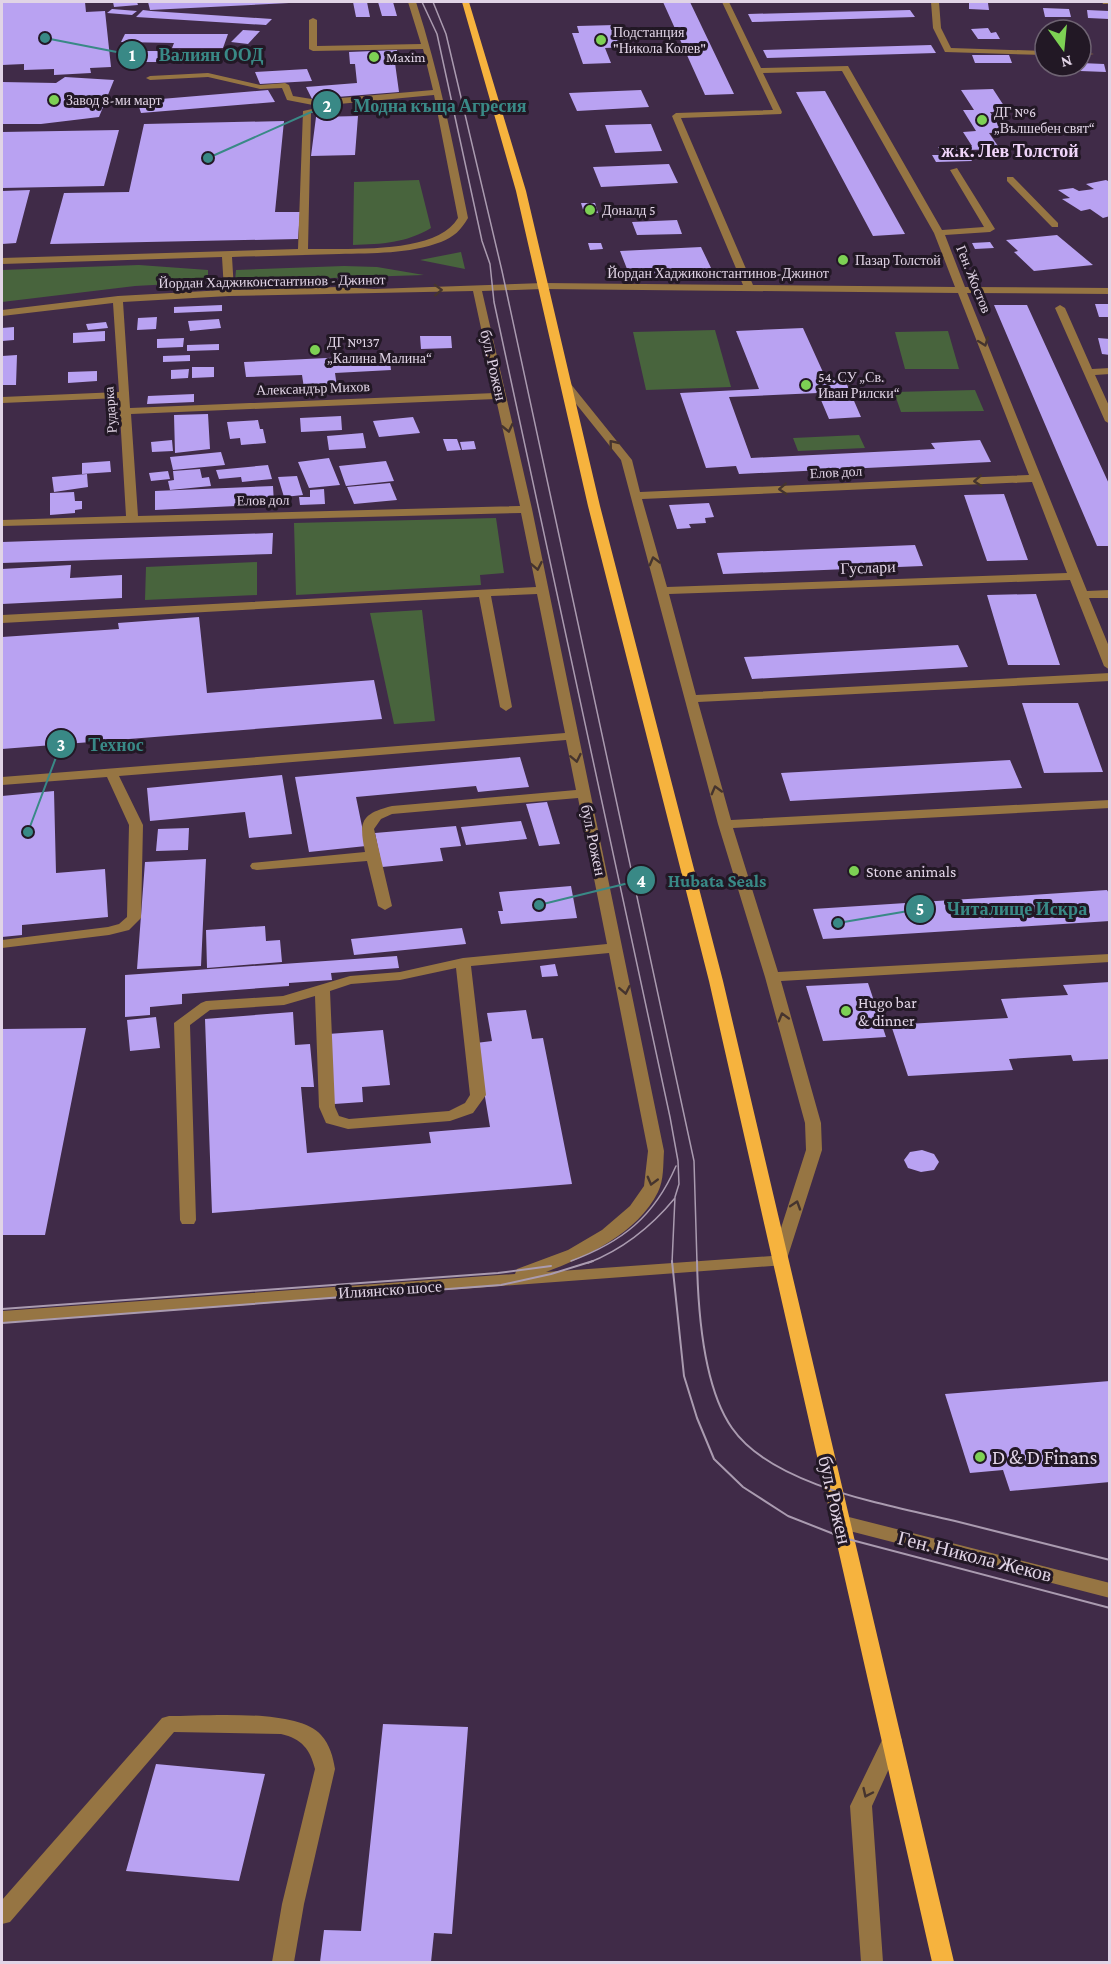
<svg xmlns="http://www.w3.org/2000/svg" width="1111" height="1964" font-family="'Crimson Pro',serif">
<rect width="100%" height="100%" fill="#402b48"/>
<path fill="#48643d" d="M419 180 431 228C406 243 382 244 353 245L354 182Z
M461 252 465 269 420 260Z
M139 265 208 270V282L135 286 2 302V270Z
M344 266 377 267 424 275 235 281 236 270Z
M715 330 731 387 646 390 633 332Z
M948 331 959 369H905L895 332Z
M975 390 984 411 901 412 894 392Z
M859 435 865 448 798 451 793 438Z
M496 518 504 573 480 575 481 585 296 595 294 523Z
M257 562V595L145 600 146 567Z
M422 610 435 721 394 724 370 613Z"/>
<path fill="#b9a2f2" d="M2 2H85L86 12 105 11 111 67 90 68 91 73 54 75V69L24 70V64L2 65Z
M113 2H137L138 5 114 7Z
M148 2H289V3L150 10Z
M353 2H367L370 17H356Z
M378 2H393L397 16H382Z
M663 2H690L734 94 705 95Z
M969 2 988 3 989 10 969 9Z
M1043 8 1069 9 1071 17H1045Z
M112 9 137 11 132 15 107 13Z
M143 10 151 11 272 19 266 25 136 17Z
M910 10 915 17 752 22 748 14Z
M1087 10 1109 11V19L1088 18Z
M615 25 618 32H625L631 47 605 48 611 63 583 64 572 33H579L577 26Z
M988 28 991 33 996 32 1000 39H978L971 29Z
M243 30 260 31 248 44 231 42Z
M125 34H228L223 48H172L174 43 121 42Z
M931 45 936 53 767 58 763 50Z
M397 50 399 63H395L399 92 312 99 306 87 357 83 355 64H350L349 52Z
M134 51H188L184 62H130Z
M972 55H1009L1012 63H975Z
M1081 63 1104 64 1106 72 1080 71 1078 66H1081Z
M1042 64H1045V66H1073L1076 70H1046Z
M307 69 312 81 260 84 255 72Z
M65 77 114 80 99 117 41 124H2V82L56 83Z
M993 89 1008 112H990L1003 132 989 133 1000 149 966 150 972 161 936 162 932 155H943L938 147 972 146 963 132 976 131 963 110H974L961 90Z
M268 90 275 102 141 113 137 101Z
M641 90 649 107 577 111 569 93Z
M825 91 848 132 905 234 873 236 796 92Z
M358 116 355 155 311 156 316 117Z
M284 121 275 212H300L298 239 50 244 64 193 129 192 144 124Z
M651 124 662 151 615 153 605 125Z
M119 130 104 186 2 188V132Z
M669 164 678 183 601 187 593 167Z
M1106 180 1110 182V216L1103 218 1090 209 1081 211 1062 199 1070 198 1058 190 1073 188 1079 191 1094 189 1086 184Z
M30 190 16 243 2 244V191Z
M581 203H595L598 213H584Z
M677 220 682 234 637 235 632 222Z
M1057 235 1093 265 1034 271 1014 252 1018 251 1006 240Z
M990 242 994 248 975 249 972 243Z
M588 243H601L603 249 590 250Z
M701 247 712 270 629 274 620 251Z
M1095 304H1110V317H1099Z
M222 305V311L174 313V307Z
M994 305H1027L1110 486V546H1097Z
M157 317 156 329 137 330 138 318Z
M219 319 221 328 190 331 188 321Z
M106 322 108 328 88 330 86 324Z
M14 327V340L2 341V328Z
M803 328 827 381 845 380 861 417 829 419 818 393 729 397 751 458 935 449 931 443 980 440 991 462 739 474 736 466 706 468 680 393 759 389 736 331Z
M105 331V341L73 343V333Z
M420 336H451L452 348 421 349Z
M184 338 183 347 157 348V339Z
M1098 338 1110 339V355L1102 354Z
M219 344V350L187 351V345Z
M17 355 16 385H2V356Z
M190 355V361L163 362V356Z
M389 355 391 370 335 373 337 387 304 388 302 375 246 377 244 362Z
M192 367H214V377L192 378Z
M189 369 188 378 171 379V370Z
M97 371V381L68 383V372Z
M194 394V402L147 404 148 396Z
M208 414 210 449 175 453 174 415Z
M341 416 342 430 301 432 300 418Z
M413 417 420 433 379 437 373 421Z
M258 420 260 429H263L266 443 241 445 240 438 230 439 227 422Z
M363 433 366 448 329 450 327 436Z
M443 439H457L461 450 447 451Z
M172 440 173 451 152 452 151 442Z
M474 441 476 449 462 450 460 442Z
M221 452 225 465 173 470 170 457Z
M329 458 340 485 309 488 298 462Z
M110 461 111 472 82 474V463Z
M386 461 394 481 346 486 339 466Z
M268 465 272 479 242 482 241 477 219 479 216 470Z
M200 469 202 478 209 477 211 486 170 490 168 481 174 480 173 471Z
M168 471 170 479 151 481 149 473Z
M87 474 88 487 54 492 52 477Z
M297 476 303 495 284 497 278 477Z
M390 483 397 500 354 504 347 487Z
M273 486 274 504 155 510V491Z
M324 489 325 504 300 505 299 497H310V490Z
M74 492 75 501H82V509L75 510V513L50 515V493Z
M1004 494 1028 560 987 561 964 495Z
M709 503 714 517 705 518 706 523 689 524 691 528 677 529 669 505Z
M273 533 272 554 2 563V542Z
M915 545 923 566 723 574 717 553Z
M71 565 70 578 122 575V598L2 604V569Z
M1036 594 1060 665H1008L987 595Z
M199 617 207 693 374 680 382 719 2 749V637L119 629 118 623Z
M958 645 968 667 752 679 744 657Z
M1022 703H1078L1103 772 1044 773Z
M520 757 529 787 478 792 476 786 356 797 366 846 309 852 295 777Z
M1010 760 1022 788 790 801 781 773Z
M282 775 292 834 249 838 245 812 150 821 147 788Z
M54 791 56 873 105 869 108 917 22 925V935L2 937V796Z
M547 802 560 844 539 846 526 804Z
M521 821 527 839 466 845 461 827Z
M456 826 461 846 440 848 443 861 382 867 375 833Z
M189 828 188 850 156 851 158 829Z
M206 859 201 966 137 969 145 862Z
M571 886 577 918 501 924 498 911H503L499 892Z
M1107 890 1110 895V921L823 939 813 909Z
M265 926 266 941 280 940 282 962 207 968 206 930Z
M462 928 466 944 354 955 351 939Z
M397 956 399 968 331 973 332 980 289 983V986L182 994V1004L150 1007V1015L125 1017V975Z
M555 964 558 976 542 977 540 966Z
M1110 982V1059L1073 1061 1071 1055 1009 1059 1013 1070 908 1076 891 1025 1008 1018 1001 999 1068 995 1063 985Z
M868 983 886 1037 823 1041 806 986Z
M526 1010 532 1039 543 1038 572 1184 212 1213 205 1019 293 1012 295 1045 310 1044 314 1087H301L307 1153 431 1143 429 1132 490 1127 476 1043 492 1041 487 1013Z
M156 1017 160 1048 130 1051 127 1020Z
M86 1028 45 1235H2V1029Z
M383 1030 390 1085 362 1087 363 1102 334 1104 328 1034Z
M922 1150 934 1154 939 1162 934 1170 921 1172 908 1168 904 1160 910 1152Z
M1110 1381V1482L1010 1491 1003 1470 970 1473 945 1394Z
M383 1724 468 1727 452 1934 434 1933 431 1962H320L324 1930 361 1931Z
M156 1764 265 1774 239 1881 126 1871Z"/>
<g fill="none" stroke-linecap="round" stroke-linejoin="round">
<path fill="#967543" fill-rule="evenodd" d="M408 2H416C439 72 453 144 468 218 461 230 454 237 441 242 409 254 373 253 339 254 303 255 268 256 232 257L234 290 338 287 374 289 543 283 743 285 672 116 676 113 773 110 722 2H729L761 68 848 66 942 230 984 227 950 170 957 168 995 229 990 232 945 235 965 287 1110 288V294L967 293 1087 591 1110 590V598H1089L1110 649V670L1104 666 1070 580 669 594 696 695 1110 673V681L698 702 731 820 1110 800V808L733 828 778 972 1110 954V962L781 981 821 1123 822 1150 785 1265 2 1323V1311L515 1274 517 1269 568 1250 602 1230 630 1206 644 1186 648 1151 609 953 471 966 486 1095 473 1113 450 1121 348 1129 326 1123 319 1107 315 996 284 1005 210 1010 190 1025 196 1220 194 1224H182L180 1220 174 1023 201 1003 206 1001 283 996 350 976 400 972 463 958 607 944 578 798 392 814 381 819 374 829 392 906 385 910 378 906 367 861 257 870 252 869 250 866 252 863 365 852C359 822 360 814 392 806L576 790 566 740 119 776 143 825 141 918 129 930 109 935 2 948V940L108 927 119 924 127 917 129 825 107 777 2 785V777L565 733 537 594 491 596 512 707 506 711 500 707 479 597 2 623V615L536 587 521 513 2 526V520L126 516 119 398 2 403V397L119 392 113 303 2 316V310L118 296 224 290 222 257 2 264V258L298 249 303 111 326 106 330 109 329 111 311 113 308 249C347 248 437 255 458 218L434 95 318 106 287 100 282 88 260 89 208 77 150 80 146 78 150 76 208 73 260 85 285 83 289 85 293 96 318 100 433 90 423 49 313 51 309 49V20L313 18 317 20V46L421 44ZM842 71 934 233 955 287 753 285 681 118 781 114 782 112 763 73ZM543 289 958 293 1029 475 640 492 632 460 570 383 561 385 621 460 718 824 765 977 805 1123 806 1150 772 1256 546 1272C586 1257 638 1233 658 1192 664 1180 663 1165 664 1151L532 509 482 291ZM473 291 495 393 130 408 123 302 229 296ZM496 399 520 506 138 516 131 414ZM1032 482 1067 573 667 587 642 499ZM456 968 470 1095 465 1103 449 1111 349 1119 339 1116 335 1107 330 991 351 984 400 980Z
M931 2H939L941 28 951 48 1045 51V55L945 52 933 28Z
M1102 2H1110V4H1103Z
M1081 52 1094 54 1081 56Z
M1007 177H1013L1058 223V227H1052L1007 181Z
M1060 305 1065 308 1092 369 1110 368V374L1095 375 1110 408V424L1105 421 1055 308Z
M841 1515 1110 1583V1598L834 1527 831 1522 834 1517Z
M169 1716C204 1716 298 1708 321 1735 330 1745 333 1757 335 1769L304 1904 294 1962H272L282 1904 315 1769C310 1749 302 1739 281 1734L174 1732 10 1922 2 1924V1900L162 1718Z
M892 1732 899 1734 902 1740 872 1806 883 1962H861L850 1806 885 1734Z"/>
<path fill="#f6b33e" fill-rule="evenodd" d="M462 2H469L526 191 600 506 723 981 954 1962H932L709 981 588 506 516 191Z"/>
<path stroke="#aa9bb0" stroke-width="1.5" d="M422 2 437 34 482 241 490 264 494 302 670 1117 678 1161 679 1184 675 1197 672 1263
M433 2 446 34 502 271 694 1161 697 1263
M571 1261C622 1242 654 1217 676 1166
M588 1263C624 1249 651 1227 675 1198"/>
<path stroke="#aa9bb0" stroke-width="2" d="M672 1261 684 1376 697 1418 714 1459 743 1487 788 1516 844 1538 1110 1608
M697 1261C698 1311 704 1388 732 1428 773 1487 890 1505 955 1521 1007 1534 1058 1547 1110 1560
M2 1309 498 1273 551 1266
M2 1323 501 1285 551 1274 593 1261"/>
</g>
<defs><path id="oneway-chevron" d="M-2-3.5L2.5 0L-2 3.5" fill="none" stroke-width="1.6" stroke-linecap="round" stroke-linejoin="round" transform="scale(1.5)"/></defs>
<g stroke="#45342e">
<use href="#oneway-chevron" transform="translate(438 290) rotate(-2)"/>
<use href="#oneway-chevron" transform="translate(984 342) rotate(69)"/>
<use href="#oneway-chevron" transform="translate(508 428) rotate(77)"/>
<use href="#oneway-chevron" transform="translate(613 444) rotate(-129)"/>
<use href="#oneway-chevron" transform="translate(978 481) rotate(177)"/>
<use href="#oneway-chevron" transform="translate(783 489) rotate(177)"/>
<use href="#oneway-chevron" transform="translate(654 561) rotate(-105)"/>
<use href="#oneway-chevron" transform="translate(537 566) rotate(79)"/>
<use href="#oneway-chevron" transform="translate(576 758) rotate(78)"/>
<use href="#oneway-chevron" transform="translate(716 790) rotate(-105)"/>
<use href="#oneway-chevron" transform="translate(625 990) rotate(79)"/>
<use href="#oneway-chevron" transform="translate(783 1017) rotate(-106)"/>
<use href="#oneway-chevron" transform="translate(652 1181) rotate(105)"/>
<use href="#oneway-chevron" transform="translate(796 1205) rotate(-72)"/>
<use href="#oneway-chevron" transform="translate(867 1793) rotate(115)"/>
</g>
<g fill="#7dd154" stroke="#221825" stroke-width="2">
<circle cx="601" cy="40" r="6"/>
<circle cx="374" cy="57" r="6"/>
<circle cx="54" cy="100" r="6"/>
<circle cx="982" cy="120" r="6"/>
<circle cx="590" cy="210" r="6"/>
<circle cx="843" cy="260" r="6"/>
<circle cx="315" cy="350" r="6"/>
<circle cx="806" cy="385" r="6"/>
<circle cx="854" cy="871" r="6"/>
<circle cx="846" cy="1011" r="6"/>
<circle cx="980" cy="1457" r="6"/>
</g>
<g text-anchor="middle" stroke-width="6" stroke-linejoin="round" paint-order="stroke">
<g font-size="14" fill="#e1d4e6" stroke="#221825" text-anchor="start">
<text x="613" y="37">Подстанция<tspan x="613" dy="16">"Никола Колев"</tspan></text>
<text x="386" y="62">Maxim</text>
<text x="66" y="105">Завод 8-ми март</text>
<text x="994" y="117">ДГ №6<tspan x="994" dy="16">„Вълшебен свят“</tspan></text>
<text x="602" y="215">Доналд 5</text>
<text x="855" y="265">Пазар Толстой</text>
<text x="327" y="347">ДГ №137<tspan x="327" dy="16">„Калина Малина“</tspan></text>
<text x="818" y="382">54. СУ „Св.<tspan x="818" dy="16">Иван Рилски“</tspan></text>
</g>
<g font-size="14" fill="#e1d4e6" stroke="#221825">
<text x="718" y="278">Йордан Хаджиконстантинов-Джинот</text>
<text transform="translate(974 279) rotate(68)" y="5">Ген. Жостов</text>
<text transform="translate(272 281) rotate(-1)" y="5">Йордан Хаджиконстантинов - Джинот</text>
<text transform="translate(313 388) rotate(-2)" y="5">Александър Михов</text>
<text transform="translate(110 410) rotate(-94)" y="5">Рударка</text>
<text transform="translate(836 472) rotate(-3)" y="5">Елов дол</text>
<text transform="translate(263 500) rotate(-1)" y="5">Елов дол</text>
</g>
<g font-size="16" fill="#e1d4e6" stroke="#221825">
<text transform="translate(494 365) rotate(77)" y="6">бул. Рожен</text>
<text transform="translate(868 567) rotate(-2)" y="6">Гуслари</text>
<text transform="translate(594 840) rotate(78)" y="6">бул. Рожен</text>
<text transform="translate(390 1289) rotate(-4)" y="6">Илиянско шосе</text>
</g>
<g font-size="16" fill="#e1d4e6" stroke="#221825" text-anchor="start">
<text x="866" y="877">Stone animals</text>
<text x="858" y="1008">Hugo bar<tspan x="858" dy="18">&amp; dinner</tspan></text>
</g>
<g font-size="18" font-weight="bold" fill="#f0d5fa" stroke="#221825">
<text x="1010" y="157">ж.к. Лев Толстой</text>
</g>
<g font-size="20" fill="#e1d4e6" stroke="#221825" text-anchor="start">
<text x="992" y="1464">D &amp; D Finans</text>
</g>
<g font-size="20" fill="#e1d4e6" stroke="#221825">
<text transform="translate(835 1500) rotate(77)" y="7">бул. Рожен</text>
<text transform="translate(975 1556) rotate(14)" y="7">Ген. Никола Жеков</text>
</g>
</g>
<path fill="none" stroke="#398986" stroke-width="2" d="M45 38L132 55M208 158L327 105M28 832L61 744M539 905L641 880M838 923L920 909"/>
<g fill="#398986" stroke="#221825" stroke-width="2">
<circle cx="45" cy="38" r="6"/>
<circle cx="208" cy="158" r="6"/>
<circle cx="28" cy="832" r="6"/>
<circle cx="539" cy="905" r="6"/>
<circle cx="838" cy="923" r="6"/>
<circle cx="132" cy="55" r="15"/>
<circle cx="327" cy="105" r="15"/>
<circle cx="61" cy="744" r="15"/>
<circle cx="641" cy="880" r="15"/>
<circle cx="920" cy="909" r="15"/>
</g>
<g font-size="18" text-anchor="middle" font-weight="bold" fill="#fff">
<text x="132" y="61">1</text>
<text x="327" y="112">2</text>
<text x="61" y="751">3</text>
<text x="641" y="887">4</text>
<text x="920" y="915">5</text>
</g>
<g font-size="18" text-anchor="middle" font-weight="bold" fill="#398986" stroke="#221825" stroke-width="6" stroke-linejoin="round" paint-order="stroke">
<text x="211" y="61">Валиян ООД</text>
<text x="440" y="112">Модна къща Агресия</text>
<text x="116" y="751">Технос</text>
<text x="717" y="887">Hubata Seals</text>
<text x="1017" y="915">Читалище Искра</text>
</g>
<rect width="1111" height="1964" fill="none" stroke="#e1d4e6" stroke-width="6"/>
<g transform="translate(1063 48) rotate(165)"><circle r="28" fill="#221825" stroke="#6e6372" stroke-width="1.5"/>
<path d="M0-4.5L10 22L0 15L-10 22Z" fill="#7dd154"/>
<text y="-9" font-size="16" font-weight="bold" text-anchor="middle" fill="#e1d4e6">N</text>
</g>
</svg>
